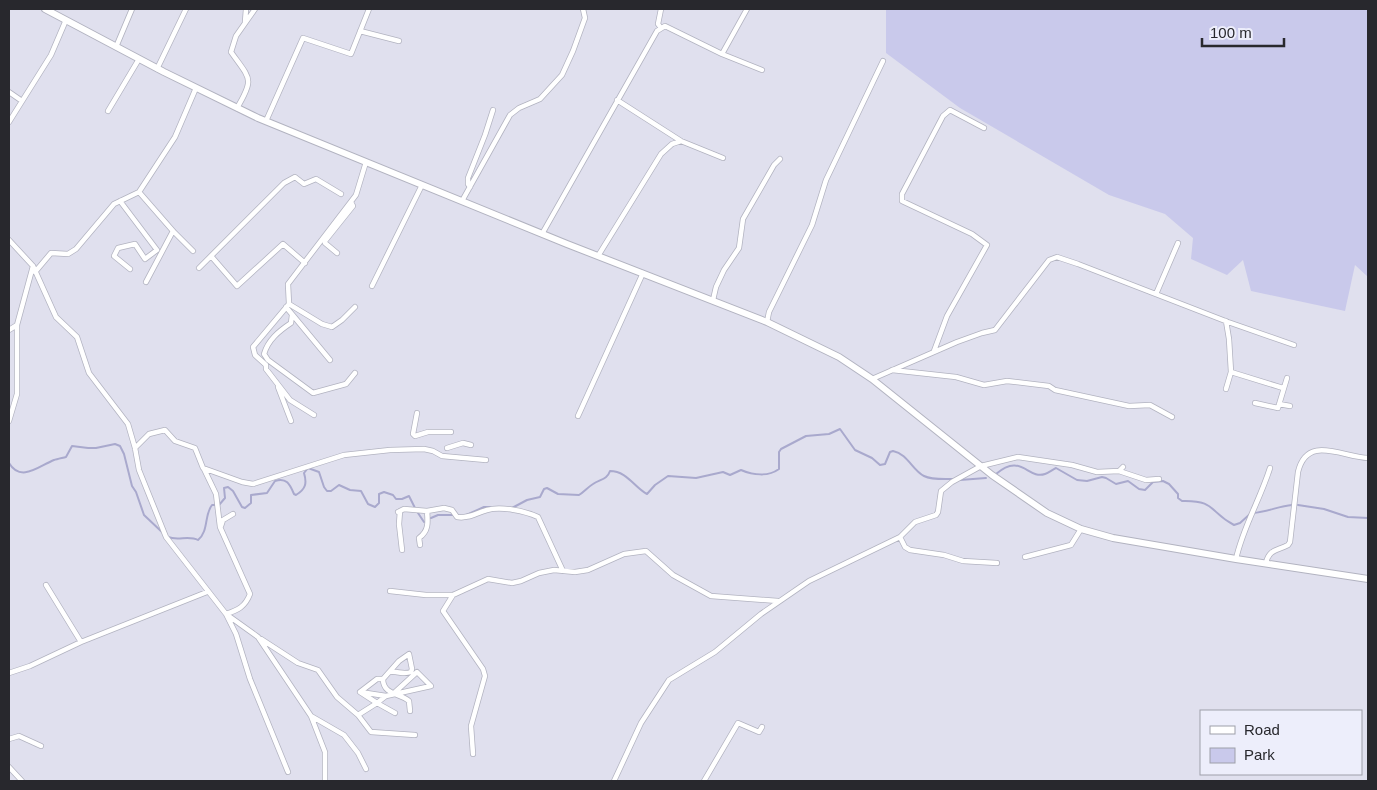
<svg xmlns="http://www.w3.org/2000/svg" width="1377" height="790" font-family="Arial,sans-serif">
<rect width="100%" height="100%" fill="#e0e0ee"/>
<path fill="#c9c9eb" d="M886 9H1368V277L1355 265 1345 311 1251 291 1243 260 1227 275 1191 259 1193 238 1165 214 1109 195 960 108 886 53Z"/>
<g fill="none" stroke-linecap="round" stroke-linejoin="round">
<path stroke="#a9a9cd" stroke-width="2" d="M9 463C21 483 39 466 54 460 57 459 62 458 66 457L72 446 88 448H96L115 444 120 446 124 454 132 486 136 492 144 515 163 533
M996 474C1021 452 1028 480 1045 474 1048 473 1052 470 1056 468L1077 480 1087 481 1102 477 1106 478 1116 484 1128 481 1139 489 1145 490 1153 482 1163 481 1169 484 1178 494V498L1182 501C1216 500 1209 512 1234 525L1240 523 1250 514
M960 480 986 478
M219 505 225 498 224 488 228 487 233 491 242 507 245 508 251 503V495L267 493 275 481C287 477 290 485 294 494L296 495C306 489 307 483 304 473L308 468 319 472 324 487 327 491H331L339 485 350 490 361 491 368 504 375 507 379 503V494L384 492 393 495 396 499H402L409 496 415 508
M1298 505 1324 509 1348 517 1368 518
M512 508 527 500 540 497 544 489 547 488 558 494 579 495C584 492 588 487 593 484 600 479 607 480 610 471 627 471 634 487 647 494L655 485 668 476 696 478 723 472 730 475 741 470C753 475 768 477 779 469V452L781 449 806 436 829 434 840 429 855 450 872 458 880 465 885 464 890 452 893 451C908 454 912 470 924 476 932 480 944 479 953 479
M418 513 424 522
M1253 513C1267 512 1279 506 1292 505
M464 516 484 507H490
M431 518 438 515H453
M168 537C178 541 189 535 198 540 209 531 204 515 212 505H216"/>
<defs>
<path id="minor" d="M245 22 246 9
M661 28 658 24 661 9
M360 31 399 41
M116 47 132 9
M722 54 762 70
M157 69 186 9
M9 92 22 101
M617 100 681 141 723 158
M237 108C255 78 250 79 231 52L236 36 255 9
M108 111 139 59
M266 121 303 38 351 54 369 9
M9 122 51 55 66 20
M470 187 468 184V178L485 135 493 110
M120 201 157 250 145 259 135 244 118 248 114 256 130 269
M462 201 510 115 519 108 540 99 562 75 573 51 585 18 583 9
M542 234 657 31 665 26 722 54 747 9
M9 240 33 266 56 317 77 337 89 373 128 424 135 448 139 470 166 537 226 614 236 634 250 679 288 772
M193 251 173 231 139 192 175 137 196 88
M337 253 325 243V241L353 206 351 202
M211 256 237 286 283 244 305 263
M598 256 661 154 672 144 681 141
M199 268 284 183 295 177 304 184 316 179 341 194
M35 272 51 253 68 254 76 249 114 204 139 192
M146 282 173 231
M372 286 422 185
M1156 294 1178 243
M713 300 716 287 724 270 739 248 743 219 774 165 780 159
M289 304 322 324 332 327 342 320 355 307
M286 307 330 360
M292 315 291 323C279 331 268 340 264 354L268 360 313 393 346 384 355 373
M1226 321 1229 339 1231 372 1226 389
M767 322 769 312 812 225 826 180 883 61
M9 330 17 325
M934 351 947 316 987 245 972 234 902 201V194L943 116 950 110 984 128
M892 370 956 377 984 385 1007 381 1049 386 1055 390 1129 406 1150 405 1172 417
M1231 372 1283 388
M872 379 957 342 982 333 995 330 1049 260 1057 257 1078 264 1228 322 1294 345
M278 387 291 421
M1255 403 1278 408 1287 378
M1279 404 1290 406
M417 413 413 434 415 436 428 432H451
M314 415 290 400 266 369V365L255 355 253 347 289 304 288 284 356 195 366 162
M578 416 643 273
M9 421 17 394V325L33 266
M135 448 149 434 165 430 175 441 195 448 203 468 242 482 253 484 344 455 390 450 424 449 433 451 442 456 486 460
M447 448 463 443 471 445
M204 469 216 494 220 527 250 594C245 607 238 610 226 614L258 637 311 716 325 752V781
M1119 471 1146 480 1159 479
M400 511 399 524 402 550
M398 512 404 509 427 511 444 508 452 510 457 517C468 519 476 513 487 510 501 506 525 511 538 517L563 571
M221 526 223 520 233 514
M900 537 905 547 910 550 944 555 963 561 997 563
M420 545 419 538C429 531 428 522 427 511
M1025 557 1071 545 1081 529
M1236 559C1243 527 1260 500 1270 468
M1266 563C1269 549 1277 551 1288 545L1290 542 1298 472C1307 434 1342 457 1368 458
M46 585 81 642
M390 591 426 595H453L488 579 512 583 521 581 539 573 554 570 575 572 588 570 624 554 646 551 673 575 711 596 778 601
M453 595 443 611 483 669 485 676 471 726 473 754
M261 639 298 663 318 670 337 697 358 715 371 732 415 735
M9 673 30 666 81 642 207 592
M383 679C383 695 400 693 409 701L410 711
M360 692 377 679H383L399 661 409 654 412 669 411 672C403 675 398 671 390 672
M360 692 386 696 377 703Z
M386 696 431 686 417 672 393 694
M358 715 377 703 395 713
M311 716 344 735 358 753 366 769
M9 739 19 736 41 746
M9 767 22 781
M614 781 641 723 669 680 715 652 761 614 809 581 900 537 915 522 936 515 938 512 941 491 952 482 981 466 1018 457 1072 465 1097 472 1119 471 1123 467
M704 781 738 723 759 732 762 727"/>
<path id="secondary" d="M45 9 164 72 258 118 567 244 767 322 839 357 872 379 992 475 1047 513 1081 529 1113 538 1236 559 1368 579"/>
</defs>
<use href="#minor" stroke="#b2b3c0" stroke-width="6"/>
<use href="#secondary" stroke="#b2b3c0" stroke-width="8"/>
<use href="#minor" stroke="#fff" stroke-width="4.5"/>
<use href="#secondary" stroke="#fff" stroke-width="6"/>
</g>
<rect width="1377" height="790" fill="none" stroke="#28282d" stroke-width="20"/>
<rect x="1200" y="710" width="162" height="65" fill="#edeefb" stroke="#9e9fa9"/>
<rect x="1210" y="726" width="25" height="8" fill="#ffffff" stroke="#9e9fa9"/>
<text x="1244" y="735" font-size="15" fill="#28282d">Road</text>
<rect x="1210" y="748" width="25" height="15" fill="#c9c9eb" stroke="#9e9fa9"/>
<text x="1244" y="760" font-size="15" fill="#28282d">Park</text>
<path d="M1202 38v8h82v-8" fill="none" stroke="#28282d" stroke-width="2.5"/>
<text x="1210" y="38" font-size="15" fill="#28282d" stroke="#edeefb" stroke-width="4" paint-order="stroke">100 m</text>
</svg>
